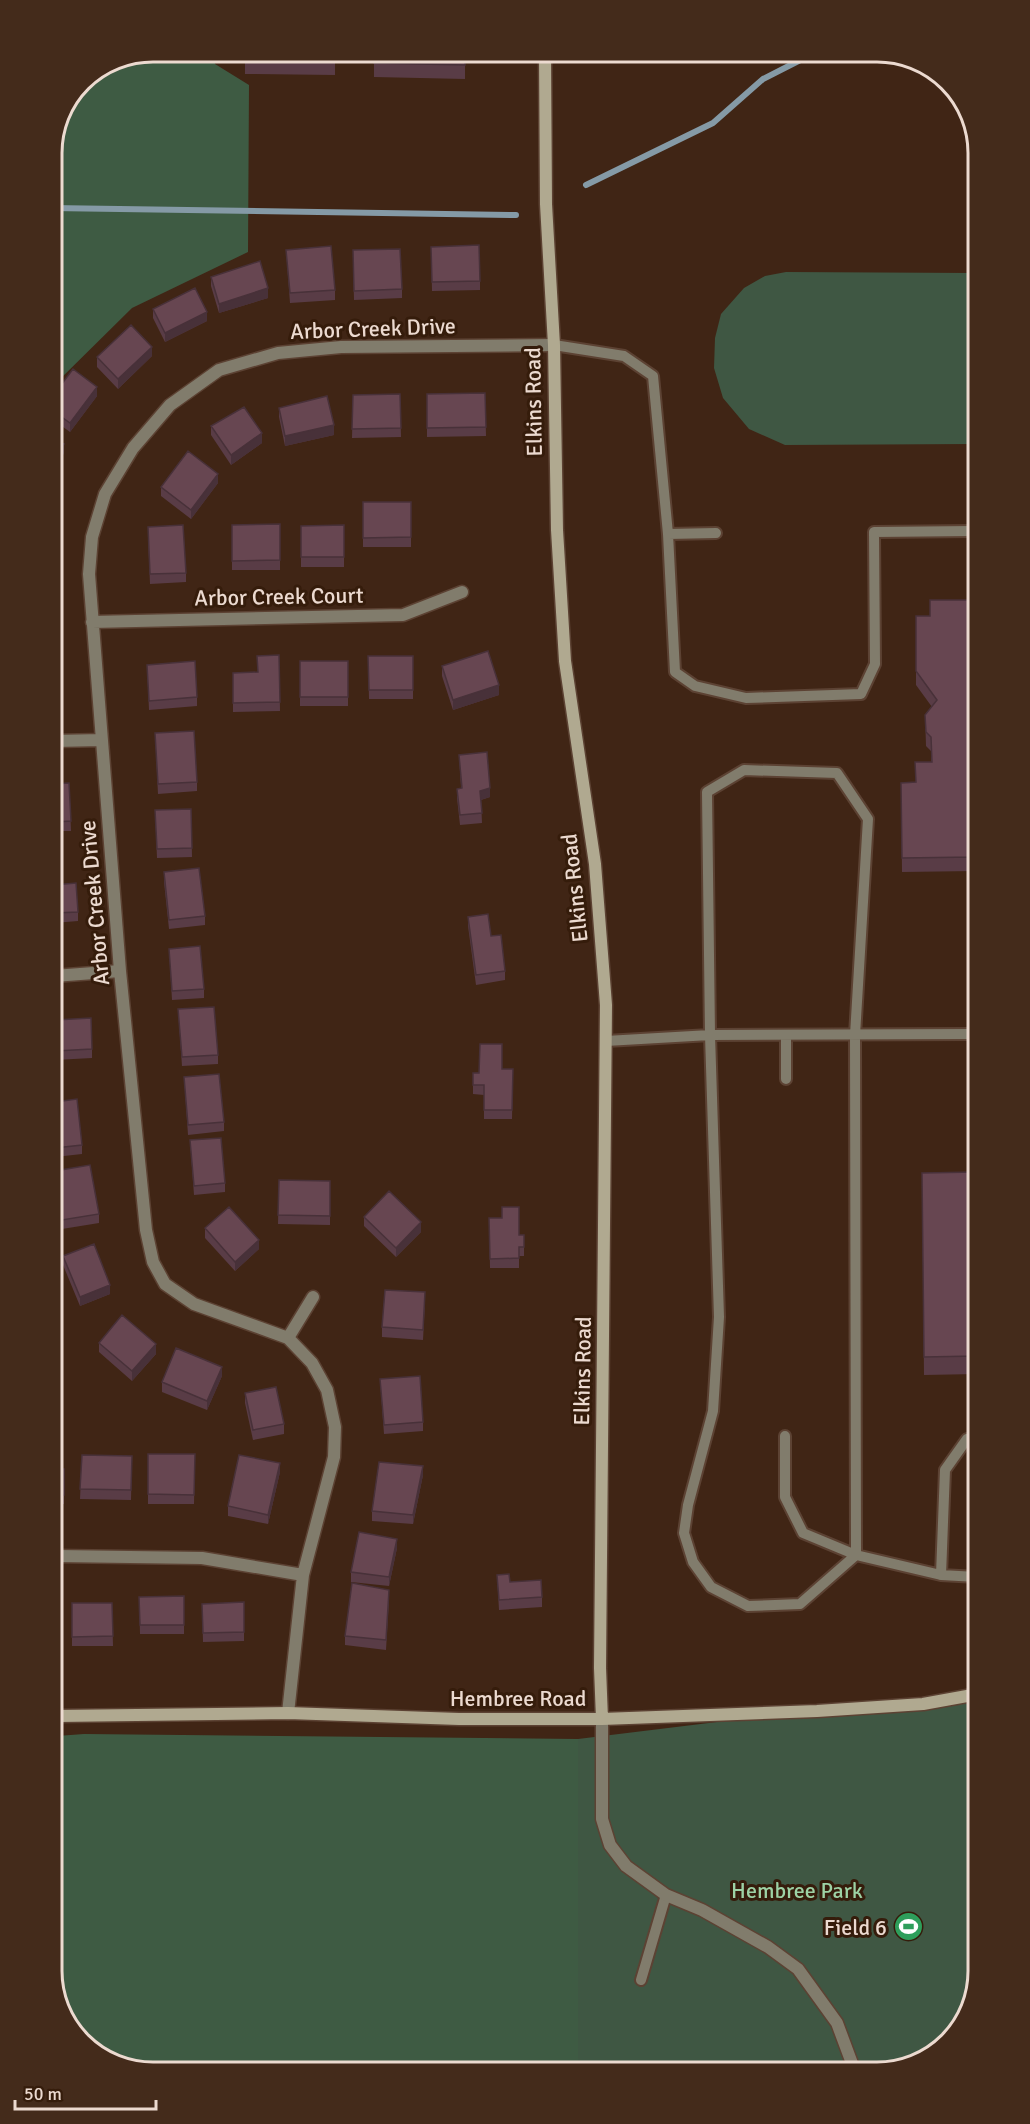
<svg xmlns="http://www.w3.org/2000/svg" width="1030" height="2124" font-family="Signika,sans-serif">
<rect width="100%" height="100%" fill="#402515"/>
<path fill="#3f5743" d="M786 272 972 273 973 444 785 445 749 429 723 398 714 368 715 338 721 314 744 288 765 276Z
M978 1699 979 1972 962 2028 916 2065 578 2069V1739L873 1703Z"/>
<path fill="#3e5b43" d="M214 58 215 64 249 85 248 252 132 308 52 387 51 146 81 80 114 59Z
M84 1734 578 1739V2069L146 2073 91 2052 59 2010 57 1736Z"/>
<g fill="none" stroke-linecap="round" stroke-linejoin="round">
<path stroke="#859aa6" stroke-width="6" d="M586 185 713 123 763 79 816 52
M51 208 516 215"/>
<defs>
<path id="lane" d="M554 345 624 356 653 376 668 534 675 672 695 686 746 698 861 694 875 664 874 532 973 531
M668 534 716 533
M744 770 837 773 868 819 855 1035 856 1555 800 1604 748 1606 711 1587 693 1562 684 1533 688 1505 713 1411 719 1317 710 1035 707 792Z
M786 1035V1079
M606 1041 710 1035 975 1034
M785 1436V1497L803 1533 856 1555 941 1575 977 1577
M941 1575 945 1470 967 1439 977 1437
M641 1980 666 1895"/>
<path id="street" d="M92 622 403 615 462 592
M54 741 102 740
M54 976 120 971
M288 1338 313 1297
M57 1556 202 1558 303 1575
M288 1713 303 1575 334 1457 335 1427 327 1390 312 1363 288 1338 194 1304 165 1284 153 1262 146 1230 120 971 89 574 92 537 105 494 133 448 170 405 219 370 278 353 341 347 554 345
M602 1719V1819L610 1845 626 1866 666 1895 702 1910 768 1947 798 1969 837 2023 853 2066"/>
<path id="secondary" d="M545 54 546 204 554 345 557 530 565 661 595 864 606 1005 600 1668 602 1719
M57 1716 288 1713 459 1719H602L817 1711 923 1704 978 1694"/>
</defs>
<use href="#lane" stroke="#5c4233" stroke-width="14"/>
<use href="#street" stroke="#5c4233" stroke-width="15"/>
<use href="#secondary" stroke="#5c4233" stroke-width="15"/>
<use href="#lane" stroke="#817c6c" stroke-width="10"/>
<use href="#street" stroke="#817c6c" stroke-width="12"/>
<use href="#secondary" stroke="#b0a990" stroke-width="12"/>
</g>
<path fill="#593c46" d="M465 55V79L374 77V56Z
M335 56V75L245 74V60Z
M431 247 480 281V290L432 291Z
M286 250 335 290V300L290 303Z
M353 260 402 289V298L354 300Z
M211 277 268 298 219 313 211 286Z
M153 309 207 321 165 342 153 318Z
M152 356 118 389 97 367V357Z
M485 393 486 436 427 437V394Z
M400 394 401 437 352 438 353 395Z
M97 396 70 432 52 419V397Z
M279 408 334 435 285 446 279 417Z
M211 426 262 443 231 465 211 435Z
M218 483 191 519 161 496V487Z
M363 502H411V547H363Z
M280 524V570H232V525Z
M344 525V567H301V526Z
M148 536 186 573V582L150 584Z
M973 611 975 871 902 872 901 783 915 782 931 762V751L926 746 925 715 932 707 916 685V616H930Z
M279 655 280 711 233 712V673L258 672Z
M368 656H413V699H369Z
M300 661H348V706H300Z
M147 665 197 697V706L149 710Z
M442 666 499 695 453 710 442 676Z
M155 733 197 782V791L158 794Z
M459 755 490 797 481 800 482 823 460 825 457 798V789L461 788Z
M69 783 71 831H54V784Z
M191 809 192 857 157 858 155 810Z
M164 872 205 916V925L169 929 164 882Z
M54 885 78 912V921L54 923Z
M468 917 491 936 505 971V980L476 985 468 926Z
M169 949 204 989V998L172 1000Z
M178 1009 218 1055V1064L182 1066Z
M55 1020 92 1049V1058L55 1060Z
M513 1069 512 1119H484V1095L473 1094V1073Z
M184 1077 224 1122V1131L188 1135Z
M55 1102 82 1145V1154L55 1157Z
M190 1140 225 1183V1192L194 1195Z
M55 1171 99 1214V1223L62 1229 55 1188Z
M976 1172 977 1374 924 1375 922 1173Z
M279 1180 330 1181V1225L278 1224Z
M364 1217 421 1232 396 1257 364 1226Z
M489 1218H502L519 1235 524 1244V1256H519V1268H490Z
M205 1228 259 1249 235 1271 205 1238Z
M63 1256 110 1294 80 1306 63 1265Z
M425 1302 423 1340 382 1337V1327Z
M99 1343 156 1354 132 1381 99 1352Z
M222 1376 207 1410 162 1392V1382Z
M380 1379 423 1422V1431L384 1434Z
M245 1393 284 1424V1434L253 1440 245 1403Z
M148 1454H195L194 1504H148Z
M82 1455 132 1456 131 1500 80 1499Z
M56 1469H64V1504H57Z
M280 1472 268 1524 228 1516V1506Z
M423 1475 413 1524 372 1521V1511Z
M397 1548 389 1586 351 1582V1572Z
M497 1575 510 1582 542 1597V1607L499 1610Z
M184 1596V1634H140L139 1597Z
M389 1599 386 1650 345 1645V1636Z
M244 1602V1641L203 1642 202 1604Z
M72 1603H112L113 1646H72Z"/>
<path fill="#483139" d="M268 288V298L219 313V304Z
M207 312V321L165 342V333Z
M152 347V356L118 389V379Z
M97 387V396L70 432V423Z
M334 425V435L285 446V436Z
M262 433V443L231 465V455Z
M64 444V453L53 478 52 469Z
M218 474V483L191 519V510Z
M499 685V695L453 710V700Z
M490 788V797L480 800V791Z
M421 1222V1232L396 1257V1248Z
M259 1240V1249L235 1271V1262Z
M110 1285V1294L80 1306V1297Z
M156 1344V1354L132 1381V1371Z
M222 1367V1376L207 1410V1401Z
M280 1463V1472L268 1524V1515Z
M423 1466V1475L413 1524V1515Z
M397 1539V1548L389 1586V1577Z"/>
<path fill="#674651" stroke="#483139" stroke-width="1.5" d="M465 55V65L374 63V56Z
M335 56V62L245 60V57Z
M479 245 480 281 432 282 431 247Z
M331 246 335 290 290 293 286 250Z
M400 249 402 289 354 291 353 250Z
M260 261 268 288 219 304 211 277Z
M195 288 207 312 165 333 153 309Z
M131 325 152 347 118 379 97 357Z
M73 369 97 387 70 423 52 410V397Z
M485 393 486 427 427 428V394Z
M400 394 401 428 352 429 353 395Z
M327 396 334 425 285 436 279 408Z
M244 407 262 433 231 455 211 426Z
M52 439 64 444 52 469Z
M188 451 218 474 191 510 161 487Z
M363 502H411V537L363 538Z
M280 524V560L232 561V525Z
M183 525 186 573 150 574 148 527Z
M344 525V557H301V526Z
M930 600H969V611H973L974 857 902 858 901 783 916 782 915 762H932L931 737 926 732 925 715 937 700 916 671V616H930Z
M488 651 499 685 453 700 442 666Z
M279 655 280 702 233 703V673L258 672 257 656Z
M368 656H413V690H369Z
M195 661 197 697 149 701 147 665Z
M300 661H348V697H300Z
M194 731 197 782 158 784 155 733Z
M487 752 490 788 480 791 482 813 460 815 457 789 462 788 459 755Z
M69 783 71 821 54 822V784Z
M191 809 192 848 157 849 155 810Z
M199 868 205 916 169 920 164 872Z
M76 883 78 912 54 913V885Z
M488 914 491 936 501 935 505 971 476 975 468 917Z
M200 946 204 989 172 991 169 949Z
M214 1007 218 1055 182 1057 178 1009Z
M91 1018 92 1049 55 1051V1020Z
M480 1044H502V1069H513L512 1110H484V1085H473V1073H479Z
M219 1074 224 1122 188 1125 184 1077Z
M77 1099 82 1145 55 1148V1102Z
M221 1138 225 1183 194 1186 190 1140Z
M90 1165 99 1214 62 1220 55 1178V1171Z
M976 1172V1356L924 1357 922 1173Z
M279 1180 330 1181V1216L278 1215Z
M389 1191 421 1222 396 1248 364 1217Z
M229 1207 259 1240 235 1262 205 1228Z
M502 1207H519V1235H524V1247H519V1258L490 1259 489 1218H502Z
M94 1244 110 1285 80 1297 63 1256Z
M385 1290 425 1292 423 1330 382 1327Z
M122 1315 156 1344 132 1371 99 1343Z
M176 1348 222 1367 207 1401 162 1382Z
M420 1376 423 1422 384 1425 380 1379Z
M276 1387 284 1424 253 1430 245 1393Z
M148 1454H195L194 1495 148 1494Z
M82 1455 132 1456 131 1490 80 1489Z
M239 1455 280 1463 268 1515 228 1506Z
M379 1462 423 1466 413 1515 372 1511Z
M56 1469H64V1495H57Z
M359 1532 397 1539 389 1577 351 1572Z
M509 1574 510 1582 541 1580 542 1597 499 1600 497 1575Z
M352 1583 389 1590 386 1640 345 1636Z
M184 1596V1625H140L139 1597Z
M244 1602V1632L203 1633 202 1604Z
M72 1603H112L113 1636 72 1637Z"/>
<defs>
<symbol id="stadium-disc" viewBox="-11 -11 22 22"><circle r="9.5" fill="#2e9e5b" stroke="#351c0b"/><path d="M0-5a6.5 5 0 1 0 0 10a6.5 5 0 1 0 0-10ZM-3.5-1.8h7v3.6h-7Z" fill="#fff"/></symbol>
</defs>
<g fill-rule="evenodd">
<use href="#stadium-disc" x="892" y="1910" width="33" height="33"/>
</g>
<g text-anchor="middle" stroke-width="6" stroke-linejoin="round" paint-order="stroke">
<g font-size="22" fill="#ecdad0" stroke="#351c0b">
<text transform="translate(373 328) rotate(-2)" y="8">Arbor Creek Drive</text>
<text transform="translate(533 402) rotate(-91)" y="8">Elkins Road</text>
<text transform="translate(279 596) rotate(-1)" y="8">Arbor Creek Court</text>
<text transform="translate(574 888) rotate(-96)" y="8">Elkins Road</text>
<text transform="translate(94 903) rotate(-95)" y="8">Arbor Creek Drive</text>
<text transform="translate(582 1371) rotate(-89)" y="8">Elkins Road</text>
<text x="518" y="1706">Hembree Road</text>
</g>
<g font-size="22" fill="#9dd2a5" stroke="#351c0b">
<text x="797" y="1898">Hembree Park</text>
</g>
<g font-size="22" fill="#ecdad0" stroke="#351c0b" text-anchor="end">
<text x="887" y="1935">Field 6</text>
</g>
</g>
<path d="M0 0H1030V2124H0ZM153 62H877A91 91 0 0 1 968 153V1971A91 91 0 0 1 877 2062H153A91 91 0 0 1 62 1971V153A91 91 0 0 1 153 62Z" fill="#442b1b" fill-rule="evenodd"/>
<path fill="none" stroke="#ecdad0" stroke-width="3" d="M153 62H877A91 91 0 0 1 968 153V1971A91 91 0 0 1 877 2062H153A91 91 0 0 1 62 1971V153A91 91 0 0 1 153 62Z"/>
<path d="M15 2100v9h141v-9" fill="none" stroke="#ecdad0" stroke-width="3"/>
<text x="24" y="2100" font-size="18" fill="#ecdad0" stroke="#351c0b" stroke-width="4.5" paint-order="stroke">50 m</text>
</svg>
